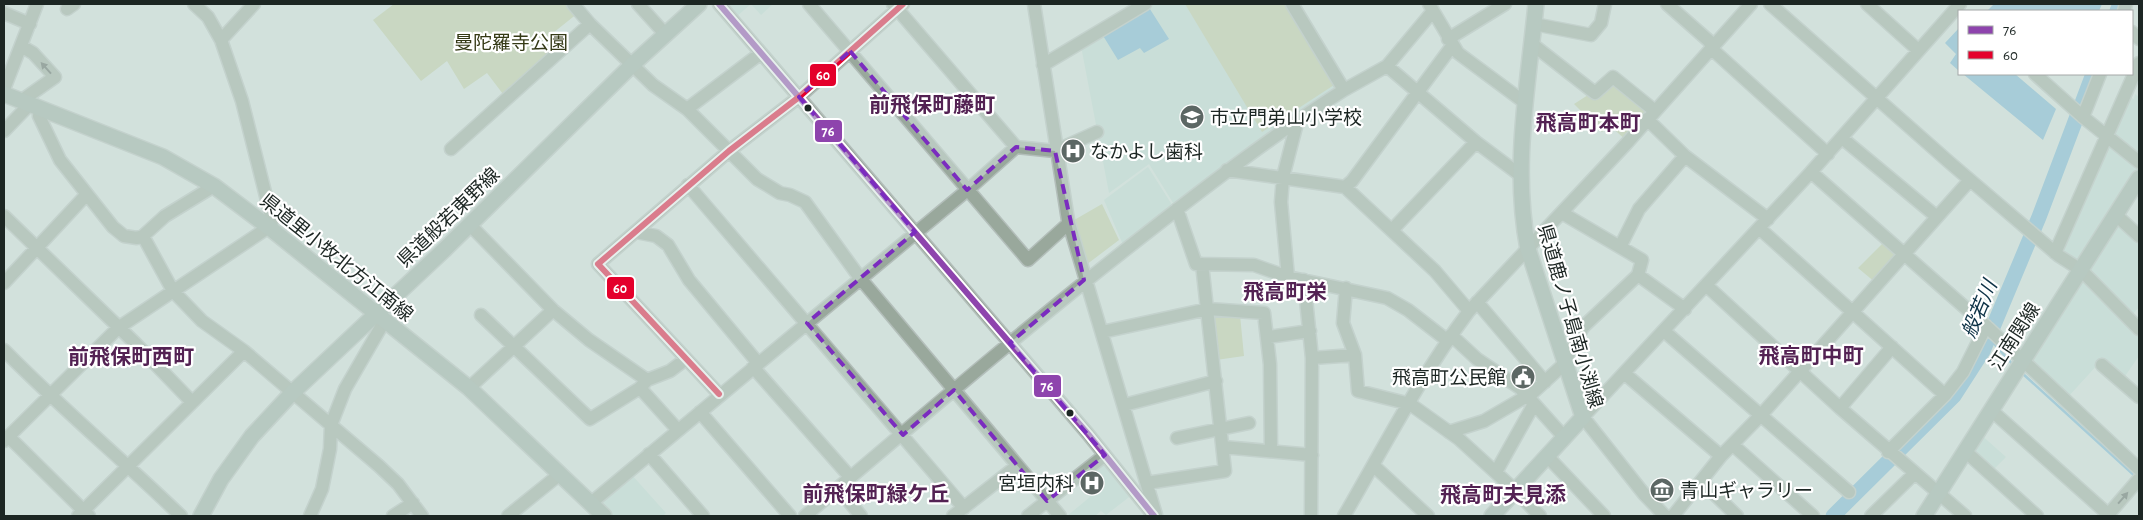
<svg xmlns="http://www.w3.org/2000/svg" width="2143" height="520" font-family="'Alegreya Sans','Noto Sans JP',sans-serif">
<rect width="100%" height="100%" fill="#d2e1dc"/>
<path fill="#bfd9d2" d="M724 4H773L761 15 751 4 736 17Z
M1152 4H1289L1340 89 1175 206 1149 164 1109 193 1081 46Z
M2135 94 2139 97V159L2110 137 2129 97 2134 99Z
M2108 140 2139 164V171L2079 266 2058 253Z
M1148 167 1174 208 1124 247 1104 200Z
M2117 220 2139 239V307L2133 314 2084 269Z
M2080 279 2139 335V356L2123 379 2100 362 2067 398 2026 360Z
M1979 433 2006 457 1991 472 1968 451Z
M1104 457 1133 494 1106 515 1101 511 1095 516H1067L1090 497 1076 481Z
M631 474 666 513 663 516H609L596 502Z"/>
<path fill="#becaa2" d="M394 4H568L578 13 553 33 564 48 509 102 487 73 464 89 447 61 421 81 373 20Z
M1185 4H1285L1334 85 1262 132Z
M1613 79 1652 111 1627 141 1609 125 1602 132 1574 104Z
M1102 204 1119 240 1082 268 1069 223Z
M1884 242 1899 256 1876 283 1858 268Z
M1210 312 1240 315 1244 356 1216 360Z"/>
<path fill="#73b1d2" d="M1994 4H2102L2099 11H1987Z
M1148 6 1169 39 1144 53 1140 48 1118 60 1102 34Z
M1959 28V71L1950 63 1956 54 1945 43Z
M1963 74H2015L2056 109 2043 140Z"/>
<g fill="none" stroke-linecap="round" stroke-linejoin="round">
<path stroke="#73b1d2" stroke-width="2.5" d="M1989 338 2014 366
M2022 373 2136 477"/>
<path stroke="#73b1d2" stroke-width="15" d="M2117 11 2120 4
M1833 516 1954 396 1983 351 2039 217 2093 74"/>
<defs>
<path id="minor" d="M194 4 208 17 221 40 242 101 272 220 271 229
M573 4 590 24 653 85 687 109 757 179 780 193 790 195 805 202 860 278 1060 516
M638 4 666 35
M719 4 1088 434 1154 516
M809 4 1028 260 1069 223
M893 4 1016 147 1055 151 1097 132
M1034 4 1068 220 1156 515
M1429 4 1458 53 1524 102
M1667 4 1709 41 1714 51 1828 154
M1770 4 1949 162 2059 256 2081 270 2139 329
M1867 4 1918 50
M67 9 74 4
M2124 11 2126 4
M4 13 30 24
M1534 24 1591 35 1601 23 1605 4
M2132 32 2139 39
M1448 39 1505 4
M221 40 254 4
M1532 44 1595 93 1613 77 1655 111
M21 46 33 53 55 77 21 101
M1043 65 1145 4
M1387 66 1476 142 1520 175
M2035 74 2083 117 2139 162
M4 89 37 4
M1344 90 1387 66 1433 11
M43 109 39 116 60 160 113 227 124 236 137 238 143 236 173 291 202 321 244 351 379 466 398 484 422 516
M687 109 761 53
M2083 117 2100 74
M1647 119 1685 156 1768 219
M4 131 30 104
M1842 138 1937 217
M451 149 590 24
M1227 170 1345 187 1435 271 1469 311
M1811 172 1986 326 2139 469
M688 185 964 508
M1345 187 1352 181 1452 46
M1177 209 1196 264 1254 265 1288 277 1387 298 1408 310 1448 341
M1562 213 1642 260 1638 275 1685 309
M2116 215 2139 236
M4 216 135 343 192 402
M470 225 553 310
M1759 228 1945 395
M1392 230 1476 142
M636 232 656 236 668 245 689 280 758 363
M143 236 165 216 214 186
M1620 247 1639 209 1685 156
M2055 253 2139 63
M1288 277 1281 202 1283 177 1298 119
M1304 280 1312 358 1311 516
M4 283 87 194
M1707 286 1840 408 1965 516
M1346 288 1343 323 1355 355 1358 391 1410 404 1459 439 1516 491 1540 516
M1477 302 1545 382
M481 315 590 419 640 388
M1664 331 1849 492
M1102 332 1208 309 1264 313 1270 364 1271 451
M1451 335 1477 359 1520 388 1564 437
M1268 337 1310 331
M4 350C61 408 123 460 181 516
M1312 358 1355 355
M1564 363 1583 327 1638 275
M2102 365 2139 397
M753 367 851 478
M1624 373 1721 456
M647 380 670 371 686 359
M469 388 553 310 589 340 647 380 640 388 677 429
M719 394 598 264 729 151 799 97 903 4
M1528 397 1564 364
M1124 405 1216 381
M1840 408 1892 347
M1991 410 2110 516
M700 412 790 516
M1449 432 1484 421 1527 396
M8 436 89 516
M1177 438 1249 423
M4 441 118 328 269 227
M1733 445 1813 516
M1223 447 1312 455
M1965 451 2037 516
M1888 452 1945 395 1963 372 1986 326
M649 454 703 516
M1547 456 1604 516
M1374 466 1428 516
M1496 472 1534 404
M1701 481 1737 516
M1147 483 1225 471 1202 264
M838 488 861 516
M591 503 971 187 1016 147
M78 516 244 351
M310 516 322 489 330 449 331 425 345 389 385 320
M393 516 413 503
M508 516 560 474
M805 516C918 420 1031 323 1148 232 1212 182 1276 133 1344 90L1292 4
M953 516 1017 466
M1028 516 1105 455
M1344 516C1384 447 1421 375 1469 311L1626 144 1751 4
M1665 516 1644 494 1583 417 1811 172 1960 4
M1673 516 1721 456 1762 414 1970 180
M1871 516 1914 474
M2107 516 2139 479"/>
<path id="major" d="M4 94 163 157 214 186 271 229 469 388 604 516
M201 516 221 479 252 436 292 393 444 250 633 64 699 4
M1492 516 1583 417 1528 249C1512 167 1528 86 1536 4
M1924 516 2139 178"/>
</defs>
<use href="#minor" stroke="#b3beba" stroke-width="15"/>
<use href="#major" stroke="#b3beba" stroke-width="18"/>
<use href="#minor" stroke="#99a89c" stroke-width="12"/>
<use href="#major" stroke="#98aa9f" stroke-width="15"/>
<defs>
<path id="bus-1" d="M719 4 1088 434 1154 516"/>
<path id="bus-2" d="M719 394 598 264 729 151 799 97 903 4"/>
</defs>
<use href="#bus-1" stroke="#fff" stroke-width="10"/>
<use href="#bus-2" stroke="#fff" stroke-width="10"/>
<use href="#bus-1" stroke="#8e44ad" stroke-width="6"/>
<use href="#bus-2" stroke="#e4002b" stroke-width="6"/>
</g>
<defs><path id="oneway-solid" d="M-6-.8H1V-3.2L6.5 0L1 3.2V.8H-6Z" transform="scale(1.25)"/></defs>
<g fill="#546059">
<use href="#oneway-solid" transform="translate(46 68) rotate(-132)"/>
<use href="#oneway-solid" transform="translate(2123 498) rotate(-49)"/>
</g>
<path d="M0 0H2143V520H0ZM850 51 967 190 1016 147 1055 151 1084 280 1010 343 1105 455 1047 501 954 390 903 435 807 323 915 232 799 97Z" fill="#d2e1dc" fill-opacity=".55" fill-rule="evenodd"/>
<path fill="none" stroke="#7b2cbf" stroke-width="4" stroke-dasharray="10 6" stroke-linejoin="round" d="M850 51 967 190 1016 147 1055 151 1084 280 1010 343 1105 455 1047 501 954 390 903 435 807 323 915 232 799 97Z"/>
<defs>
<symbol id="school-disc" viewBox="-11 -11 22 22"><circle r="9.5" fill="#5c6764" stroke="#fff"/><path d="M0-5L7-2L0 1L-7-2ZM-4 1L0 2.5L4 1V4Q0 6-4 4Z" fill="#fff"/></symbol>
<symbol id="hospital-disc" viewBox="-11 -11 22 22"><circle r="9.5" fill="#5c6764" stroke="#fff"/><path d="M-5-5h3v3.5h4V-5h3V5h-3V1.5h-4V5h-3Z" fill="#fff"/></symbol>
<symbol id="civic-disc" viewBox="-11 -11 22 22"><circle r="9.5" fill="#5c6764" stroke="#fff"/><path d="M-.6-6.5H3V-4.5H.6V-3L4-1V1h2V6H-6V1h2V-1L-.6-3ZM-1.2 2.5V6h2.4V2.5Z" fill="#fff"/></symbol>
<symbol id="museum-disc" viewBox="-11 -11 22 22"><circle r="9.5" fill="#5c6764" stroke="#fff"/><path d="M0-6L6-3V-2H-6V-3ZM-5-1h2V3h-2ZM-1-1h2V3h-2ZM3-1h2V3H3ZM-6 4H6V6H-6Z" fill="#fff"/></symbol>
</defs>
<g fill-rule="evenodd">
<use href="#school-disc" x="1178" y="103" width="28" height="28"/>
<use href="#hospital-disc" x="1059" y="137" width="28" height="28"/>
<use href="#civic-disc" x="1509" y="363" width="28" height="28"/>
<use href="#hospital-disc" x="1078" y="469" width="28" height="28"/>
<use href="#museum-disc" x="1648" y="476" width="28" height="28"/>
</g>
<g fill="#1c2623" stroke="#fff" stroke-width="2">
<circle cx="808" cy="108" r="4.5"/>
<circle cx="1070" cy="413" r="4.5"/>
</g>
<g text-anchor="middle" stroke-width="4.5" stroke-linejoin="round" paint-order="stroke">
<g font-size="19" fill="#353a16" stroke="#fff">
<text x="511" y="49">曼陀羅寺公園</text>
</g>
<g font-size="19" fill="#1c2623" stroke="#fff" text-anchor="start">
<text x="1210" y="124">市立門弟山小学校</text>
<text x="1090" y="158">なかよし歯科</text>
<text x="1506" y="384" text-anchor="end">飛高町公民館</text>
<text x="1074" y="490" text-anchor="end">宮垣内科</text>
<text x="1680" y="497">青山ギャラリー</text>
</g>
<g font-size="19" fill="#1c2623" stroke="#fff">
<text transform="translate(448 217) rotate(-44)" y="7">県道般若東野線</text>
<text transform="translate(337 257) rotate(39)" y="7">県道里小牧北方江南線</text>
<text transform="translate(1571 316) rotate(74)" y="7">県道鹿ノ子島南小渕線</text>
<text transform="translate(2014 336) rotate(-57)" y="7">江南関線</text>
</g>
<g font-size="20" font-style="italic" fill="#0c3145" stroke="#fff">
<text transform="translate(1979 309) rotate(-67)" y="7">般若川</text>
</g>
<g font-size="21" font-weight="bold" fill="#532253" stroke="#fff">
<text x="932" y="112">前飛保町藤町</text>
<text x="1588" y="130">飛高町本町</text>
<text x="1285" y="299">飛高町栄</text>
<text x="1811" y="363">飛高町中町</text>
<text x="131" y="364">前飛保町西町</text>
<text x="876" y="501">前飛保町緑ケ丘</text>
<text x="1503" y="502">飛高町夫見添</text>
</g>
</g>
<g stroke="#fff" stroke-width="2">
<rect x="809" y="63" width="28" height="24" rx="5" fill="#e4002b"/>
<rect x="814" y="119" width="29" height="24" rx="5" fill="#8e44ad"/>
<rect x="606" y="276" width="29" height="24" rx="5" fill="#e4002b"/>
<rect x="1033" y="374" width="29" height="24" rx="5" fill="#8e44ad"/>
</g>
<g font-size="14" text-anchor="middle" font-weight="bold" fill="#fff">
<text x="823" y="80">60</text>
<text x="828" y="136">76</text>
<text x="620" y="293">60</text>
<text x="1047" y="391">76</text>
</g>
<rect width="2143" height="520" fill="none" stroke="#1c2623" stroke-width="10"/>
<rect x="1958" y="10" width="175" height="65" fill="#ffffff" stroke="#a4a8a7"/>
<rect x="1968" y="26" width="25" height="8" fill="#8e44ad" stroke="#a4a8a7"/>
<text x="2003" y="35" font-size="15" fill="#1c2623">76</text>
<rect x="1968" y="51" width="25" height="8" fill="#e4002b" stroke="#a4a8a7"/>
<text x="2003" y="60" font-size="15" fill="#1c2623">60</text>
</svg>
